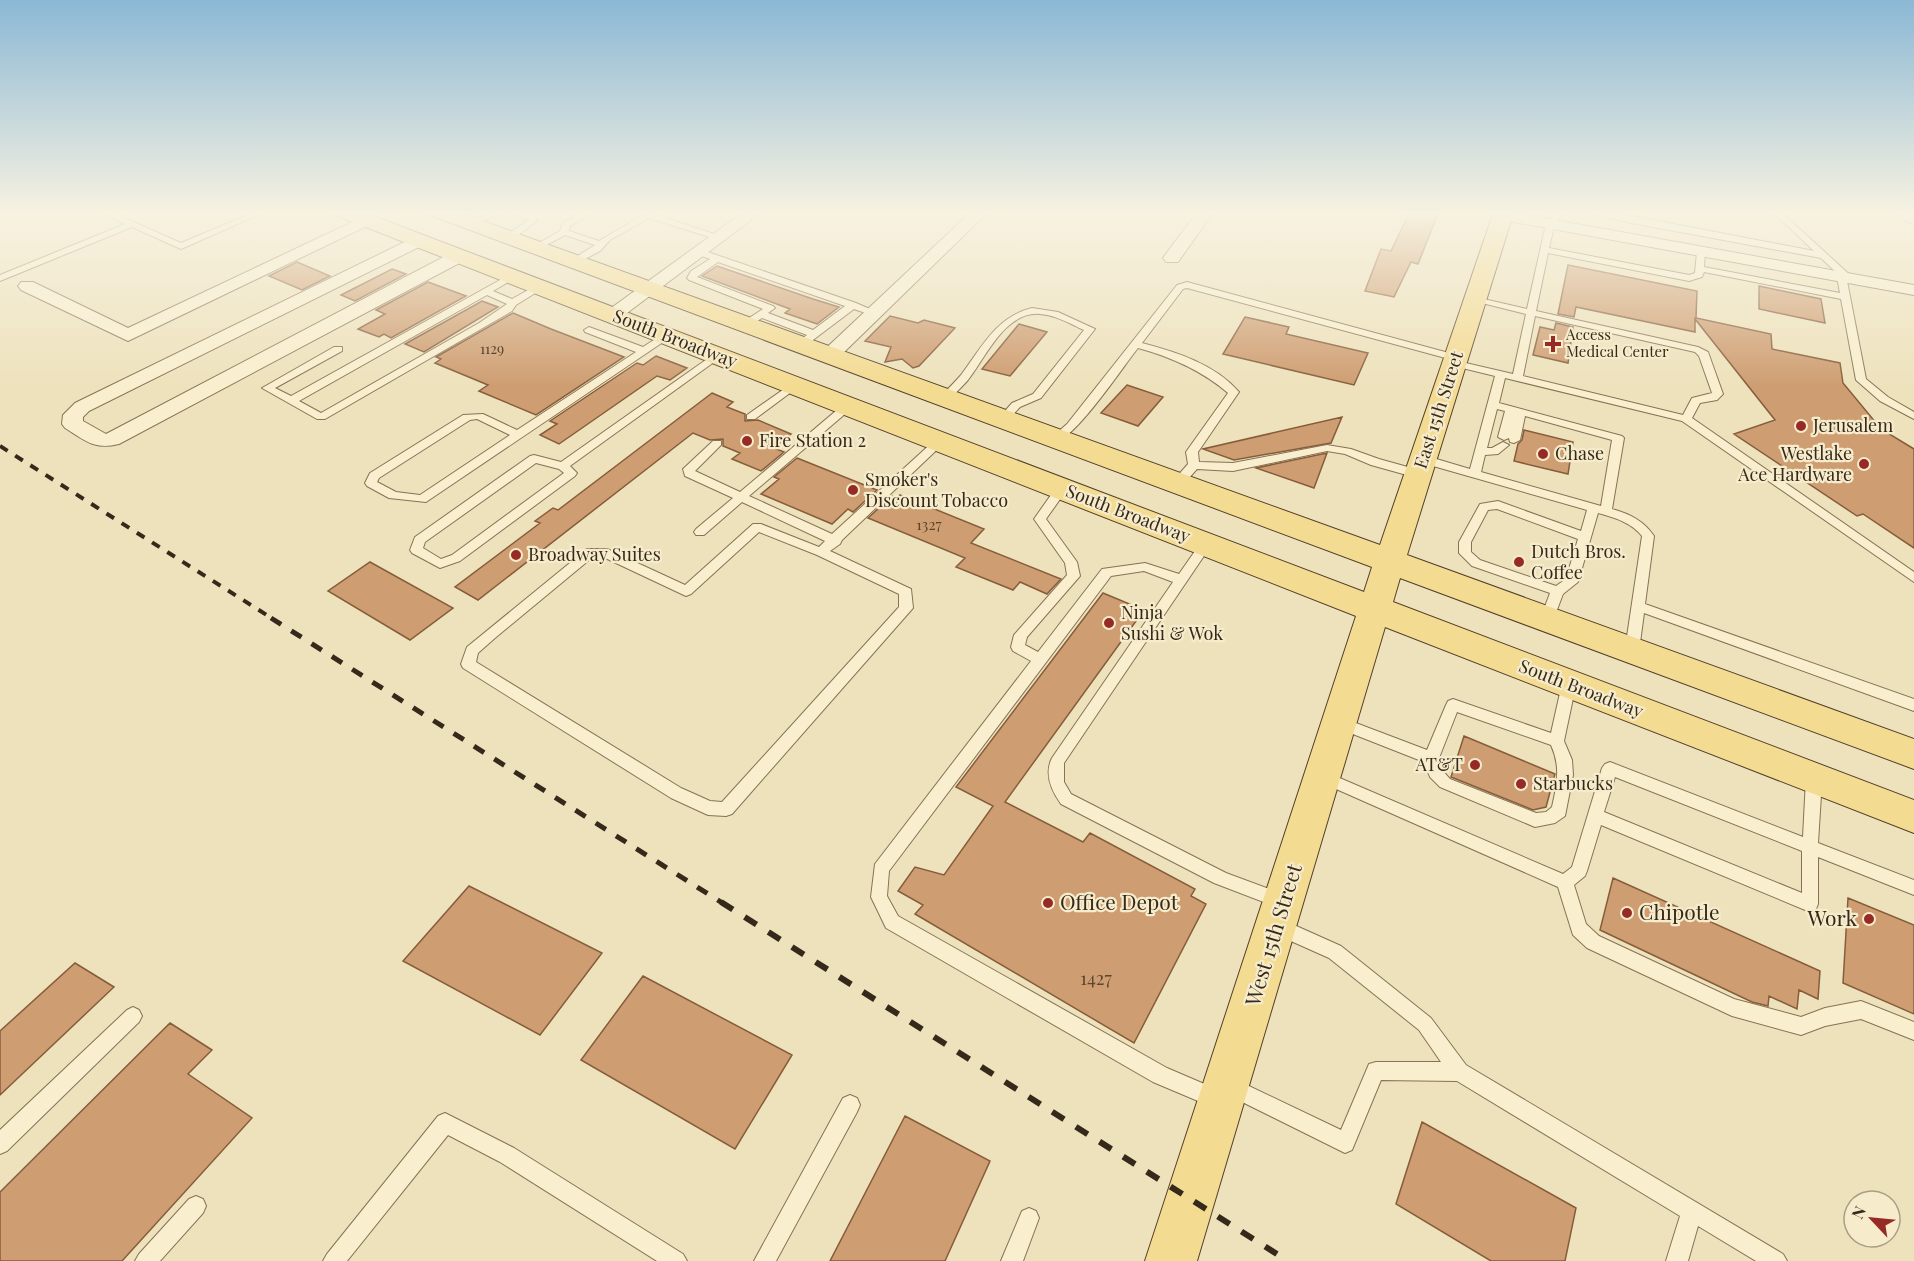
<svg xmlns="http://www.w3.org/2000/svg" width="1914" height="1261" font-family="'Playfair Display',serif">
<rect width="100%" height="100%" fill="#eee2bc"/>
<path fill="#ce9d71" stroke="#865d3b" stroke-width="1.5" d="M1410 211H1439L1418 264 1411 262 1394 297 1365 291 1381 249 1391 251Z
M297 262 330 276 302 290 269 276Z
M1568 265 1697 291 1696 318 1771 334 1772 349 1840 363 1843 383 1881 429 1914 449V548L1863 514 1857 516 1734 434 1775 420 1695 319V332L1576 307 1574 317 1558 314Z
M717 266 813 299 839 307 817 324 785 313 790 309 702 276Z
M392 269 406 274 355 301 341 295Z
M428 282 466 296 391 338 384 334 379 337 358 329 385 314 376 310Z
M1759 286 1821 299 1825 323 1759 309Z
M482 301 498 307 424 352 405 344Z
M513 313 551 329 624 357 536 415 479 391 488 385 435 363 441 359 436 357Z
M890 316 918 323 924 320 955 328 919 366 913 368 902 359 885 362 891 347 865 341Z
M1245 317 1289 327 1286 334 1368 353 1354 385 1223 354Z
M1556 323 1573 327 1568 363 1533 355 1540 327 1554 330Z
M1019 324 1047 332 1010 376 982 369Z
M656 356 687 368 670 380 657 376 559 444 540 435 557 424 550 421 637 363 643 365Z
M1127 385 1163 397 1138 426 1101 413Z
M712 393 733 402 727 407 745 414V421L758 420 791 434 774 448 784 452 761 471 732 459 740 453 723 446V439L710 440 693 433 478 600 455 587 540 523 535 521 553 508 558 510Z
M1342 417 1331 443 1234 460 1203 449Z
M1524 430 1573 442 1568 474 1514 461 1518 444 1522 440Z
M1327 453 1314 488 1256 468Z
M797 458 877 490 853 512 848 509 832 524 761 494 779 479 774 477Z
M900 495 984 529 971 543 1061 579 1047 594 1020 582 1013 590 956 567 965 558 868 518 892 496 897 498Z
M370 562 453 608 410 640 328 591Z
M1103 593 1144 610 1005 802 1083 842 1090 833 1195 889 1191 896 1206 904 1134 1043 915 914 923 905 898 891 915 867 944 875 993 806 956 787Z
M1464 736 1555 774 1546 807 1533 810 1451 777Z
M1613 878 1820 971 1818 999 1799 990 1797 1009 1769 996 1768 1006 1752 1002 1600 930Z
M469 886 602 953 540 1035 403 961Z
M1848 898 1914 925V1014L1843 983Z
M75 963 114 987 0 1095V1031Z
M643 976 792 1055 735 1149 581 1060Z
M170 1023 212 1050 188 1074 252 1118 122 1261H0V1192Z
M905 1116 990 1161 945 1261H830Z
M1422 1122 1576 1208 1565 1261H1491L1396 1204Z"/>
<g fill="none" stroke-linecap="round" stroke-linejoin="round">
<defs>
<path id="lane" d="M99 211H109L181 243 257 211H267L181 249 132 227 0 281V275L125 224Z
M494 211H504L474 225 467 223Z
M508 211H519L534 215 537 221 513 239H507V235L528 220Z
M586 211H596L570 226 569 231 599 241 648 212 723 237 716 239 649 218 610 240 600 251 576 264 573 263V259L595 245 565 235 539 249 532 247 560 231 563 223Z
M1556 211H1564L1554 226 1549 248 1689 275 1695 273 1697 252 1701 249 1705 252 1704 267 1840 293 1837 277 1839 275 1821 258 1626 222 1582 211H1599L1627 215 1814 251 1772 211H1780L1851 276V280L1847 281 1866 379 1888 397 1914 412V419L1880 401 1856 380 1841 299 1704 272 1702 277 1689 281 1548 253 1536 311 1698 347 1708 352 1723 394 1717 400 1700 403 1692 418 1914 572V582L1682 421 1505 378 1499 403 1622 436 1624 438 1612 509C1630 514 1644 521 1654 536L1645 604 1914 699V711L1644 613 1639 650 1637 654H1627L1625 650 1642 536C1631 522 1615 518 1598 513L1578 582 1563 594 1552 623H1542L1540 620 1550 593 1472 566 1459 553V542L1480 504 1498 501 1581 531 1587 510 1419 462V456L1423 455 1470 469 1495 376 1450 365 1449 363 1453 360 1187 288 1183 289 1142 343C1176 352 1215 364 1239 392L1198 452 1199 462 1233 463 1327 445 1351 449 1379 459 1422 471 1424 474 1422 477H1414L1371 465 1345 454 1327 451 1233 471 1197 469 1181 487H1173L1171 484 1173 481 1188 464 1186 452 1228 393C1201 370 1171 357 1138 348 1122 368 1077 436 1056 442L1050 439 1067 424 1177 285 1187 282 1460 356 1461 358 1457 361 1513 374 1526 314 1470 300 1475 297 1527 309 1546 224 1550 221ZM1535 316 1695 352 1699 356 1712 393 1692 398 1683 415 1523 376ZM1497 409 1505 411 1498 437 1504 440 1509 438 1510 442 1514 443 1520 440 1525 416 1612 440 1601 506 1481 472 1485 455 1498 454 1509 445 1503 442 1492 448H1487ZM1497 509 1578 539 1566 579 1556 586 1480 560 1471 552V542L1488 510Z
M699 249 856 303 879 313 874 316 854 309 805 346H797V342L807 335 762 318 749 326H743V322L763 309 689 280 687 278 691 271 710 259 696 254V250ZM718 262 845 306 813 330 768 313 775 308 773 306 697 277Z
M509 275 517 277 493 291 512 299 537 285 545 287 516 305 512 311 325 419H317L262 388 334 347H342V351L275 388 291 396ZM487 295 507 304 479 323 321 413 299 401Z
M1032 308 1058 312 1095 329 1041 398 1020 407 1007 421 1003 422 998 419 1012 403 1033 394 1084 330C1070 324 1056 315 1040 314 1005 311 986 357 968 380 962 387 955 393 949 400H941V396C948 389 955 382 961 375 982 347 996 317 1032 308Z
M589 327 643 347 663 334H671L672 336 426 502 389 498 367 486 365 483 370 473 463 415 483 414 517 430 636 352 585 332 584 330ZM477 419 510 435 420 495 396 492 377 482 379 478 470 420Z
M717 352 722 355 721 357 570 466 577 473 575 476 460 561 440 568 412 553 410 550 415 537 530 456 534 455 561 462ZM536 463 559 469 564 473 452 555 441 559 423 548 425 542Z
M794 382 798 383V387L755 419H747V415Z
M848 403 852 404V408L749 496 832 534 936 439H944V443L842 540 840 544 830 551 911 589 913 608 732 814 726 816 708 815 671 798 463 668 461 664 467 647 587 549H607L685 585 753 524H761L819 547 825 541 742 502 704 535H696L694 532 696 529 733 498 685 476 683 469 713 441H721V445L695 471 740 492 844 404ZM759 532 817 555 899 594V607L722 802 710 801 681 788 476 662 478 653 495 638 594 556H601L686 596 691 594Z
M1062 484 1068 488 1046 519 1077 562 1080 576 1027 637 1025 645 1038 652 1102 569 1145 563 1179 574 1202 541 1206 540 1212 544 1064 763V782L1071 794 1226 873 1288 896 1290 901 1288 906 1282 909 1214 883 1061 804C1051 790 1044 774 1052 758L1173 582 1144 571 1111 576 889 871 887 896 898 916 1167 1068 1223 1092 1221 1086 1223 1079 1230 1077 1341 1130 1369 1064 1376 1062H1441L1419 1030 1329 958 1273 933 1270 927 1273 921 1279 919 1285 921 1341 946 1431 1018 1466 1065 1783 1254 1787 1261H1756L1698 1226 1688 1261H1666L1680 1216 1457 1081 1381 1080 1352 1150 1345 1153 1224 1093 1227 1099 1224 1106 1217 1109 1153 1082 886 928 871 897 875 864 1031 661 1013 651 1011 647 1014 635 1067 575 1065 563 1034 519 1058 485Z
M1569 679 1574 680 1576 684 1564 741 1572 760 1573 775 1565 816 1555 823 1535 827 1440 787 1430 777 1424 762 1335 727 1333 723 1335 719 1340 717 1427 750 1446 705 1448 701 1453 699 1551 733 1562 684 1564 680ZM1457 712 1551 745C1561 767 1557 785 1552 807L1546 812 1536 813 1450 779 1442 770 1439 758Z
M1610 762 1803 837 1806 779 1809 775 1814 773 1819 775 1822 779 1818 843 1914 880V895L1818 857V904L1816 909 1810 912 1601 825 1587 871 1585 876 1574 885 1586 924 1599 936 1734 999 1801 1017 1825 1008 1861 1001 1914 1022V1040L1861 1019 1825 1026 1801 1035 1732 1016 1587 948 1573 935 1558 887 1318 781 1315 777 1318 773 1323 771 1328 773 1563 874 1572 867 1602 768 1605 764ZM1615 777 1802 851V893L1604 812Z
M133 1007 139 1010 142 1016 139 1022 7 1151 0 1154V1130L127 1010Z
M850 1095 857 1098 860 1105 857 1112 776 1261H754L843 1098Z
M445 1113 514 1148 683 1254 687 1261H657L500 1162 448 1135 347 1261H323L327 1254 438 1116Z
M196 1196 203 1199 206 1206 203 1213 160 1261H135L139 1254 189 1199Z
M1029 1208 1036 1211 1039 1218 1023 1261H1001L1022 1211Z"/>
<path id="street" d="M745 211H763L619 319H607L604 315 607 311Z
M972 211H989L837 359H823L820 355 823 351Z
M1198 211H1214L1178 262H1166L1163 258Z
M1505 211 1914 285V295L1503 220 1495 215 1497 212Z
M1895 211H1913L1914 224 1908 222Z
M367 215 373 217 375 220 373 223 128 341 21 290 18 286 21 282H33L128 328Z
M419 235 425 236 427 240 425 244 89 411 83 417V421L106 434 453 252H465L468 256 465 260 119 444C94 450 86 441 65 428L62 424 63 415 75 403Z"/>
<path id="primary" d="M332 211H360L1364 592 1372 567 430 215 427 211H455L1380 545 1494 211H1514L1407 555 1914 739V769L1400 578 1393 602 1914 800V833L1385 627 1197 1261H1145L1356 616 335 215Z"/>
</defs>
<use href="#lane" stroke="#867255" stroke-width="2"/>
<use href="#street" stroke="#867255" stroke-width="2"/>
<use href="#primary" stroke="#53402a" stroke-width="2"/>
<use href="#lane" fill="#f9efcf" fill-rule="evenodd"/>
<use href="#street" fill="#f9efcf" fill-rule="evenodd"/>
<use href="#primary" fill="#f4db92" fill-rule="evenodd"/>
<path stroke="#35291b" stroke-width="4" stroke-dasharray="9 9" stroke-linecap="butt" d="M0 446 273 619"/>
<path stroke="#35291b" stroke-width="5" stroke-dasharray="12 12" stroke-linecap="butt" d="M271 618 724 904"/>
<path stroke="#35291b" stroke-width="6" stroke-dasharray="14 14" stroke-linecap="butt" d="M721 902 1288 1261"/>
</g>
<linearGradient id="sky" x2="0" y2="1"><stop stop-color="#8bb8d5"/><stop offset="0.55" stop-color="#f7f2e1"/><stop offset="1" stop-color="#f7f2e1" stop-opacity="0"/></linearGradient>
<rect width="1914" height="387" fill="url(#sky)"/>
<g fill="#962a24" stroke="#f6eccc" stroke-width="2">
<path d="M1550 335h6v6h6v6h-6v6h-6v-6h-6v-6h6z"/>
<circle cx="1801" cy="426" r="6"/>
<circle cx="747" cy="441" r="6"/>
<circle cx="1543" cy="454" r="6"/>
<circle cx="1864" cy="464" r="6"/>
<circle cx="853" cy="490" r="6"/>
<circle cx="516" cy="555" r="6"/>
<circle cx="1519" cy="562" r="6"/>
<circle cx="1109" cy="623" r="6"/>
<circle cx="1475" cy="765" r="6"/>
<circle cx="1521" cy="784" r="6"/>
<circle cx="1048" cy="903" r="6"/>
<circle cx="1627" cy="913" r="6"/>
<circle cx="1869" cy="919" r="6"/>
</g>
<g text-anchor="middle" stroke-width="4.5" stroke-linejoin="round" paint-order="stroke">
<g font-size="14" fill="#5b4630">
<text x="492" y="354">1129</text>
</g>
<g font-size="15" fill="#35291b" stroke="#f6eccc" text-anchor="start">
<text x="1566" y="340">Access<tspan x="1566" dy="17">Medical Center</tspan></text>
</g>
<g font-size="15" fill="#5b4630">
<text x="929" y="530">1327</text>
</g>
<g font-size="18" fill="#35291b" stroke="#f6eccc">
<text transform="translate(675 339) rotate(21)" y="6">South Broadway</text>
<text transform="translate(1439 410) rotate(-72)" y="6">East 15th Street</text>
<text transform="translate(1128 514) rotate(21)" y="6">South Broadway</text>
<text transform="translate(1581 689) rotate(21)" y="6">South Broadway</text>
</g>
<g font-size="18" fill="#35291b" stroke="#f6eccc" text-anchor="start">
<text x="1813" y="432">Jerusalem</text>
<text x="759" y="447">Fire Station 2</text>
<text x="1555" y="460">Chase</text>
<text x="1852" y="460" text-anchor="end">Westlake<tspan x="1852" dy="21">Ace Hardware</tspan></text>
<text x="865" y="486">Smoker's<tspan x="865" dy="21">Discount Tobacco</tspan></text>
<text x="1531" y="558">Dutch Bros.<tspan x="1531" dy="21">Coffee</tspan></text>
<text x="528" y="561">Broadway Suites</text>
<text x="1121" y="619">Ninja<tspan x="1121" dy="21">Sushi &amp; Wok</tspan></text>
<text x="1463" y="771" text-anchor="end">AT&amp;T</text>
<text x="1533" y="790">Starbucks</text>
</g>
<g font-size="18" fill="#5b4630">
<text x="1096" y="985">1427</text>
</g>
<g font-size="21" fill="#35291b" stroke="#f6eccc" text-anchor="start">
<text x="1060" y="910">Office Depot</text>
<text x="1639" y="920">Chipotle</text>
<text x="1857" y="926" text-anchor="end">Work</text>
</g>
<g font-size="21" fill="#35291b" stroke="#f6eccc">
<text transform="translate(1274 935) rotate(-73)" y="7">West 15th Street</text>
</g>
</g>
<g transform="translate(1872 1219) rotate(296)"><circle r="28" fill="#f6eccc" stroke="#a99e85" stroke-width="1.5"/>
<path d="M0-4.5L10 22L0 15L-10 22Z" fill="#962a24"/>
<text y="-9" font-size="16" font-weight="bold" text-anchor="middle" fill="#35291b">N</text>
</g>
</svg>
